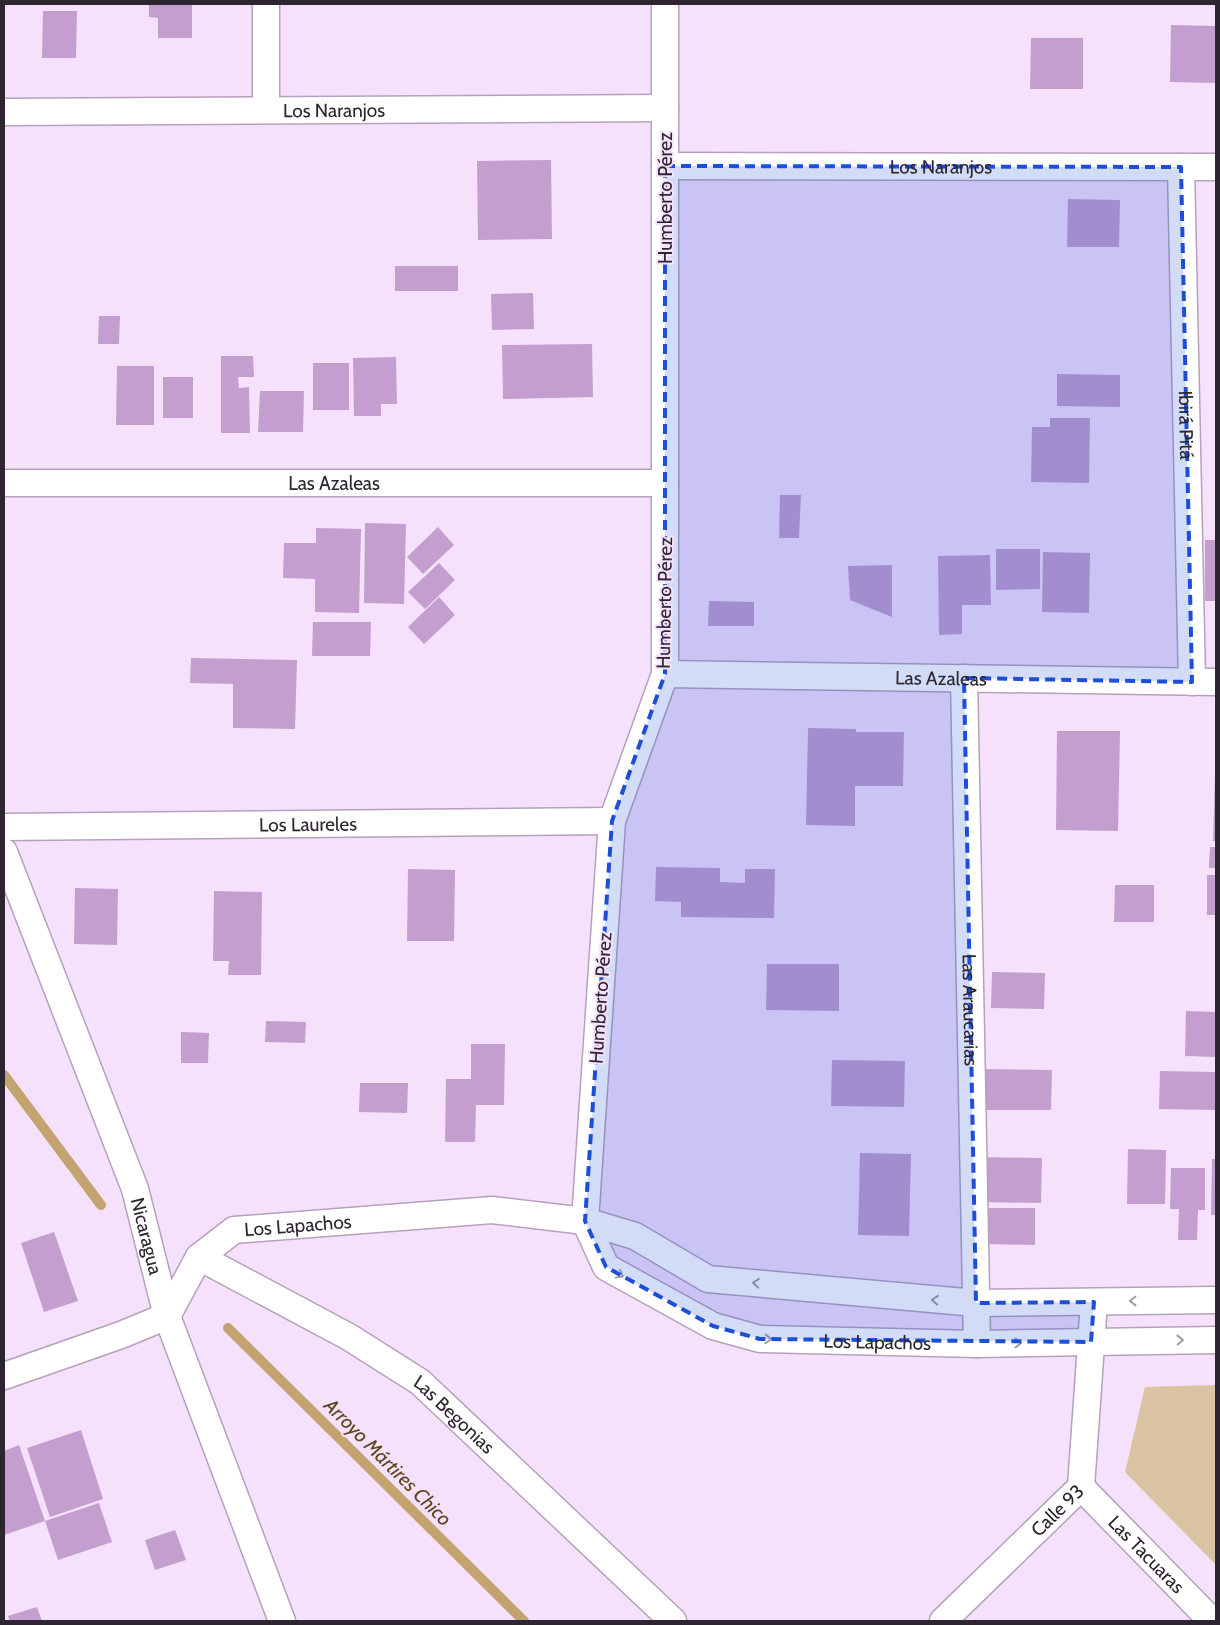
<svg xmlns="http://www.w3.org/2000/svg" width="1220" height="1625" font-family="Cabin,sans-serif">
<rect width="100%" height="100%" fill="#f6e1fc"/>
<path fill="#d9c3a2" d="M1216 1385V1565L1125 1472 1145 1387Z"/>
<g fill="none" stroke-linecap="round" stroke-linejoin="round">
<path stroke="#c3a36f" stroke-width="10" d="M4 1075 101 1205
M228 1328 524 1621"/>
</g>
<path fill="#c39ece" d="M149 4H192V38H158V18L149 17Z
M43 11H77L76 58H42Z
M1171 25 1216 26V83L1170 82Z
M1031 38H1083V89H1030Z
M551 160 552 239 478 240 477 161Z
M1068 199 1120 200 1119 247H1067Z
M395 266H458V291H395Z
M533 293 534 329 492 330 491 294Z
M99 316H120L119 344H98Z
M592 344 593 397 503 399 502 345Z
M221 356H253L254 377H238L239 388 249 387 250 433H221Z
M396 357 397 404H381V416H354L353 358Z
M313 363H349V410H313Z
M117 366H154V425H116Z
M1057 374 1120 375V407L1057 406Z
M163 377H193V418H163Z
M260 391H304L303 432H258Z
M1050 418H1090L1089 483 1031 482 1032 427H1050Z
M780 495H801L799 538H779Z
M365 523 406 524 404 604 364 603Z
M438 527 454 545 423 574 407 557Z
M316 528 361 529 359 613 315 612V579L283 578 284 543H316Z
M1205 540H1216V601H1205Z
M996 549H1040V589L996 590Z
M1043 552 1090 553 1089 613 1042 612Z
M990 555 991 605H962V634L939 635 938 556Z
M439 563 455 580 425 609 408 592Z
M892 565V617L850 600 848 566Z
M439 597 455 615 424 644 408 627Z
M709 601 754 602V626H708Z
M313 622H371L370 656H312Z
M191 658 297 660 295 729 233 728V684L190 683Z
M808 728 856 729V732H904L903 786H855V826L806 825Z
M1057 731H1120L1118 831 1056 830Z
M1215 775H1216V841H1213Z
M1210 847H1216V868H1209Z
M656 867 720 868V882L745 883V869H775L774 918 681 917V902L655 901Z
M408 869 455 870 454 941H407Z
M1207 875H1216V915H1207Z
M1115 885H1154V922H1114Z
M75 888 118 889 117 945 74 944Z
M214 891 262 892 261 975H228L229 961H213Z
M767 964H839V1011L766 1010Z
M992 972 1045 973 1044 1009 991 1008Z
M1186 1011 1216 1012V1057L1185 1056Z
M266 1021 306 1022 305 1043 265 1042Z
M181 1032 209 1033 208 1063H181Z
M471 1044H505L504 1105H476L475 1142H445L446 1079H471Z
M832 1060 905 1061 904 1107 831 1106Z
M983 1069 1052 1070 1051 1110H982Z
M1160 1071 1216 1072V1110L1159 1109Z
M360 1083H408L407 1113 359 1112Z
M1128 1149 1166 1150 1165 1204H1127Z
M860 1153 911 1154 909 1236 858 1235Z
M977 1157 1042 1158 1041 1203 977 1202Z
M1212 1159H1216V1215H1211Z
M1171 1168H1205V1210H1198L1197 1240H1178L1179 1209H1170Z
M988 1208H1035V1245L987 1244Z
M54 1232 78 1301 44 1312 21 1243Z
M81 1430 103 1499 50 1517 27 1448Z
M19 1445 45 1521 4 1535V1451Z
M99 1503 112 1542 58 1560 45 1521Z
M175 1530 186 1560 155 1570 145 1540Z
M37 1607 42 1621H10L8 1616Z"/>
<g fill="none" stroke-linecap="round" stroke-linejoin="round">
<defs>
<g id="minor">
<path d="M266 4V110"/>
<path id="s1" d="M665 4V674L612 821 585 1221 606 1267 713 1326 760 1339 977 1344 1216 1340"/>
<path id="s2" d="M4 112 665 108"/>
<path id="s3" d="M665 166 1216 167"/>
<path id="s4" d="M1181 167 1192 682"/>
<path id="s5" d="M4 483H665"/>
<path id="s6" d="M665 674 1216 682"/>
<path id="s7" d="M964 678 977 1344"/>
<path id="s8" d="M4 827 612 821"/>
<path id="s9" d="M4 852 135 1189 167 1316 282 1621"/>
<path id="s10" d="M199 1257 349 1337 420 1382 673 1621"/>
<path id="s11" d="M4 1376 121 1335 167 1316 199 1257 234 1230 492 1210 585 1221 635 1236 708 1279 976 1303 1216 1300"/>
<path id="s12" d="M1081 1487 1212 1621"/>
<path id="s13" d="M943 1621 1081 1487 1094 1302"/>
</g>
</defs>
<use href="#minor" stroke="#b5a1bb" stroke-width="29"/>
<use href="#minor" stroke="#fff" stroke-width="26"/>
</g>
<defs><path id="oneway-chevron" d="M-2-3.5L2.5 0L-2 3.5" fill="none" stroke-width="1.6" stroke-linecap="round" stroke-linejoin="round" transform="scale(1.25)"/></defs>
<g stroke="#a09da1">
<use href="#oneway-chevron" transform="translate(620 1275) rotate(29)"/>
<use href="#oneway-chevron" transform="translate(756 1283) rotate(-175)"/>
<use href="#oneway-chevron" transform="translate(935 1300) rotate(-175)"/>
<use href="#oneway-chevron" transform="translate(1133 1301) rotate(179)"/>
<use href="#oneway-chevron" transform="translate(768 1339) rotate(2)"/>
<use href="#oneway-chevron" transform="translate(1180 1340) rotate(-1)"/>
<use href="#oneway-chevron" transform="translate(1018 1343) rotate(-1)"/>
</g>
<path fill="#1d4ed8" fill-opacity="0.2" stroke="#1d4ed8" stroke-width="4" stroke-dasharray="10 6" stroke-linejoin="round" d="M665 166 1181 167 1192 682 964 678 976 1303 1094 1302 1091 1342 760 1339 713 1326 606 1267 585 1221 612 821 665 674Z"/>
<g text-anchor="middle" stroke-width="4" stroke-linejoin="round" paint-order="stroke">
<g font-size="19" fill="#2d252f" stroke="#f6e1fc">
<text dy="7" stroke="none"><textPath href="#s2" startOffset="330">Los Naranjos</textPath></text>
<text dy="7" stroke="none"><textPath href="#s3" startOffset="276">Los Naranjos</textPath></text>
<text transform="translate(665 198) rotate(-90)" y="7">Humberto Pérez</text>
<text dy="7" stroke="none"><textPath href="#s4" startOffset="258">Ibirá Pitá</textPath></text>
<text dy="7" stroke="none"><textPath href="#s5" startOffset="330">Las Azaleas</textPath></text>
<text transform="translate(664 603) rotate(-89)" y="7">Humberto Pérez</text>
<text dy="7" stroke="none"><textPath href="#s6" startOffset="276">Las Azaleas</textPath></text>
<text dy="7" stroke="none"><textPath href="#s8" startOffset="304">Los Laureles</textPath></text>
<text transform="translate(600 998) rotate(-86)" y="7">Humberto Pérez</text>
<text dy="7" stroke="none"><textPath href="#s7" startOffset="332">Las Araucarias</textPath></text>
<text dy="7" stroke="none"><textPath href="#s11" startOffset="349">Los Lapachos</textPath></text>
<text dy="7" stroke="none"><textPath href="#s9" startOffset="410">Nicaragua</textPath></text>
<text dy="7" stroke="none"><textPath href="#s1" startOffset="1566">Los Lapachos</textPath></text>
<text dy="7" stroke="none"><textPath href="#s10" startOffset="301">Las Begonias</textPath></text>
<text dy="7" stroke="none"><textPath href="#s13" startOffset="159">Calle 93</textPath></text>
<text dy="7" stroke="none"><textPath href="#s12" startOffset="94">Las Tacuaras</textPath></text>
</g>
<g font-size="20" font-style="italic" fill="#5d451d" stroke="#f6e1fc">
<text transform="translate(388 1462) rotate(45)" y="7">Arroyo Mártires Chico</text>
</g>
</g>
<rect width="1220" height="1625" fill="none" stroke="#2d252f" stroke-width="10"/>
</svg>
